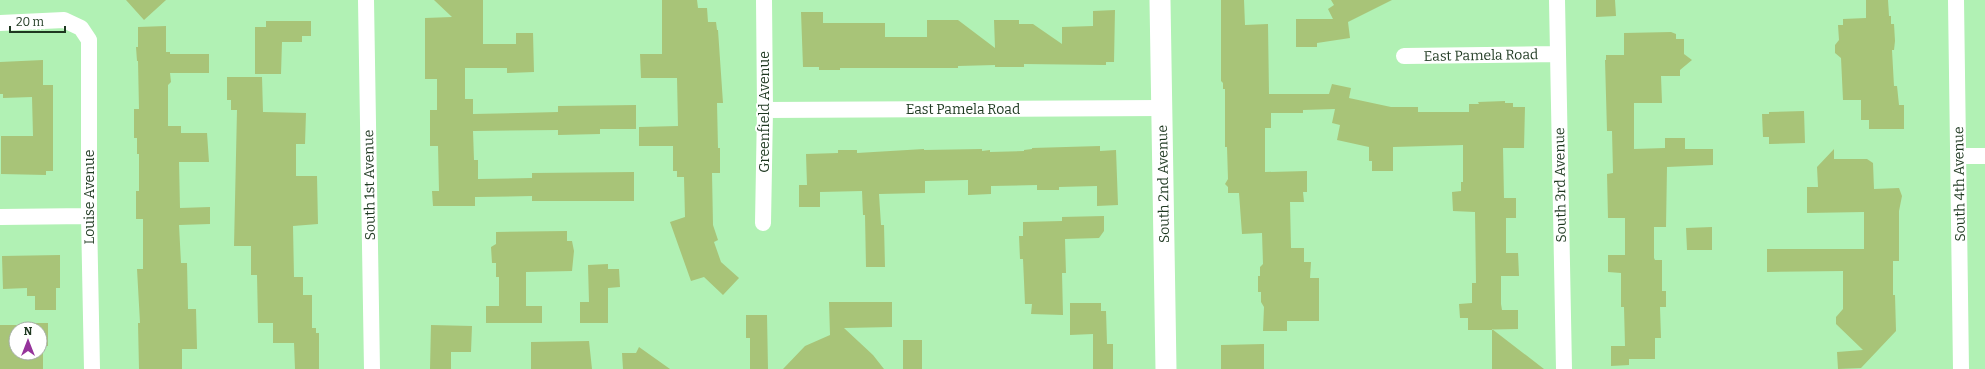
<svg xmlns="http://www.w3.org/2000/svg" width="1985" height="369" font-family="Bitter,serif">
<rect width="100%" height="100%" fill="#b1f1b4"/>
<path fill="#a8c478" fill-rule="evenodd" d="M126 0H166L144 20Z
M434 0H483V44H516V33H533L534 72 507 73V68H465V99H473V114L558 112V106L636 105V129H600V134L558 135V130L473 131 474 160H478V179L532 178V173L634 172V201H532V196L475 197V206H433L432 191H439L438 146H430V110H437V79H425V18L452 17Z
M662 0H697L698 8H707L708 22H716L717 30H718L723 103H717L718 148H720V173H712L713 225 718 240 714 242 721 262 739 278 723 295 704 277 691 281 670 222 685 217 684 177H677V171H673V146H639V127L678 126 677 78H641L640 54H662Z
M1221 0H1244L1245 25 1268 24 1269 94H1329L1332 84 1351 88 1349 98 1391 107H1418V112H1469V104H1479L1478 102 1505 101V103H1513V107H1525L1524 148H1503L1504 198H1516V218H1506V253H1518L1519 276H1501V304L1502 310H1518V329L1468 330V318H1460L1459 304 1472 303V283H1476L1475 212 1453 211 1452 192 1461 191V182H1463V145L1393 147V171H1372V161H1369V147L1337 140 1340 125 1332 123 1335 109 1303 110V113H1271V128H1265V172L1307 171V192H1303L1304 202H1290L1291 248H1304V262H1311L1310 278H1319V321H1287V331H1263L1264 307 1261 302V292H1258V276H1260V267L1263 264 1262 233 1242 234 1239 193H1228V187L1225 184 1228 179 1227 147H1225V89H1223V83L1221 81Z
M1331 0H1392L1348 22 1350 38 1317 43V47H1296V19H1333L1328 9 1334 5Z
M1596 0H1615L1616 16 1596 17Z
M1866 0H1888L1889 16H1891V24H1894L1895 41 1894 50H1892L1894 86H1897L1899 105H1904V129H1869V120H1861V100H1843L1841 58 1835 53V45L1839 40 1838 25H1843V19L1866 18Z
M1115 10 1114 62H1106V65L1024 64V67H995V65L958 66V68H840V70H819V67H803L801 12H823V23H885V37H927V20H958L995 48 994 20H1019V24H1033L1062 44V27L1093 26V11Z
M266 21H311V36H302V42H282L281 74H255V27H266Z
M166 26V52H170V54H209V73H170L171 82 168 85V126H181V133H207L209 162H179L180 208 210 207V224L179 225 181 263H187L188 309H196L197 349H182V369H139L138 323H140L137 269H143V219H136V191H139V154H137V138H134V109H139L138 61H137L136 47H138V27Z
M1671 32 1676 34V39H1684V54L1692 60 1680 70V76H1661L1662 103H1634V149L1665 148V138H1685V149H1713V165L1667 167 1666 227H1654V258L1655 260H1662V291H1666V307H1660L1661 338H1655V359H1629V365L1611 366V346H1625L1624 307H1621V273L1608 272V255H1625V218H1608L1607 174 1613 173 1612 131H1607L1605 60H1606V55H1624V33Z
M43 60V85H53V171H46V175L1 174V136H33L32 97 3 98V94H0V62Z
M227 77H262L263 112 306 113 305 144H296V176H317L318 224 293 226 294 277H303V295H312V328H316V333H319V369H295L294 343H273V323H258L257 275H251V246H234L237 110H231V100H227Z
M1804 111 1805 143 1769 144V137H1763L1762 114H1769V112Z
M1100 146V151L1116 150 1118 205 1097 206V186L1059 187V190H1037V185L991 186V194L968 195V180L925 181V193L879 194 881 225H884L885 267H866L865 215H863L862 191 820 192V207H799V185H807L806 154 838 153V150H857V153L924 149V150L982 149V151L990 150V152L1024 151V150L1032 149V148Z
M1834 149V159H1867L1873 163 1874 189 1899 188 1902 196 1899 211V261H1893V295H1895L1896 331 1861 368 1838 369 1837 352 1863 350 1836 324V317L1843 309V271L1767 272V249H1864V212L1807 213V187H1818L1817 167Z
M1104 216V231L1099 238 1065 239 1066 273H1062L1063 315 1031 314 1032 304H1025L1023 259H1020L1019 236H1023V222L1062 221V217Z
M1712 227V250H1687L1686 228Z
M567 231V241H572L574 251 572 271 526 272V306H542V323H486V306H499V277H496V263H492L491 247 496 244V232Z
M60 255V288H56V310H35V296H27V288L3 289 2 256Z
M608 264V269H619L620 287 608 288V323H580V302H589L588 265Z
M829 302H892V327L844 328 873 355 884 369H783L805 346 830 335Z
M1070 303H1101V311H1106L1107 344H1113V369H1093V334L1070 335Z
M746 315H767L768 369H750V338H746Z
M26 323H48V346H43V369H0V325H26ZM16 329H40V353H16Z
M431 325 472 326 471 352H451V369H430Z
M1492 329 1544 369H1492Z
M903 340H922V369H903Z
M589 341 592 369H531V342Z
M1264 344V369H1221V345Z
M639 347 670 369H623L622 353H636Z"/>
<g fill="none" stroke-linecap="round" stroke-linejoin="round">
<path stroke="#fff" stroke-width="16" d="M366 0 372 369
M1557 0 1564 369
M1956 0 1961 369
M0 23 64 20 81 28 89 40V216L92 369
M1404 56 1557 54
M765 110 1162 108
M1959 156H1985
M0 217 89 216
M763 223 765 110 764 0"/>
<path stroke="#fff" stroke-width="21" d="M1160 0 1166 369"/>
</g>
<g text-anchor="middle" stroke-width="4" stroke-linejoin="round" paint-order="stroke">
<g font-size="14" fill="#1e3820" stroke="#fff">
<text transform="translate(1481 55) rotate(-1)" y="5">East Pamela Road</text>
<text x="963" y="114">East Pamela Road</text>
<text transform="translate(764 112) rotate(-90)" y="5">Greenfield Avenue</text>
<text transform="translate(1163 184) rotate(-91)" y="5">South 2nd Avenue</text>
<text transform="translate(1959 184) rotate(-91)" y="5">South 4th Avenue</text>
<text transform="translate(369 185) rotate(-91)" y="5">South 1st Avenue</text>
<text transform="translate(1560 185) rotate(-91)" y="5">South 3rd Avenue</text>
<text transform="translate(89 197) rotate(-90)" y="5">Louise Avenue</text>
</g>
</g>
<g transform="translate(28 341)"><circle r="19" fill="#ffffff" stroke="#a5afa6"/>
<path d="M0-3L7 15L0 10L-7 15Z" fill="#95339b"/>
<text y="-6" font-size="11" font-weight="bold" text-anchor="middle" fill="#1e3820">N</text>
</g>
<path d="M10 26v6h55v-6" fill="none" stroke="#1e3820" stroke-width="2"/>
<text x="16" y="26" font-size="12" fill="#1e3820" stroke="#ffffff" stroke-width="3" paint-order="stroke">20 m</text>
</svg>
